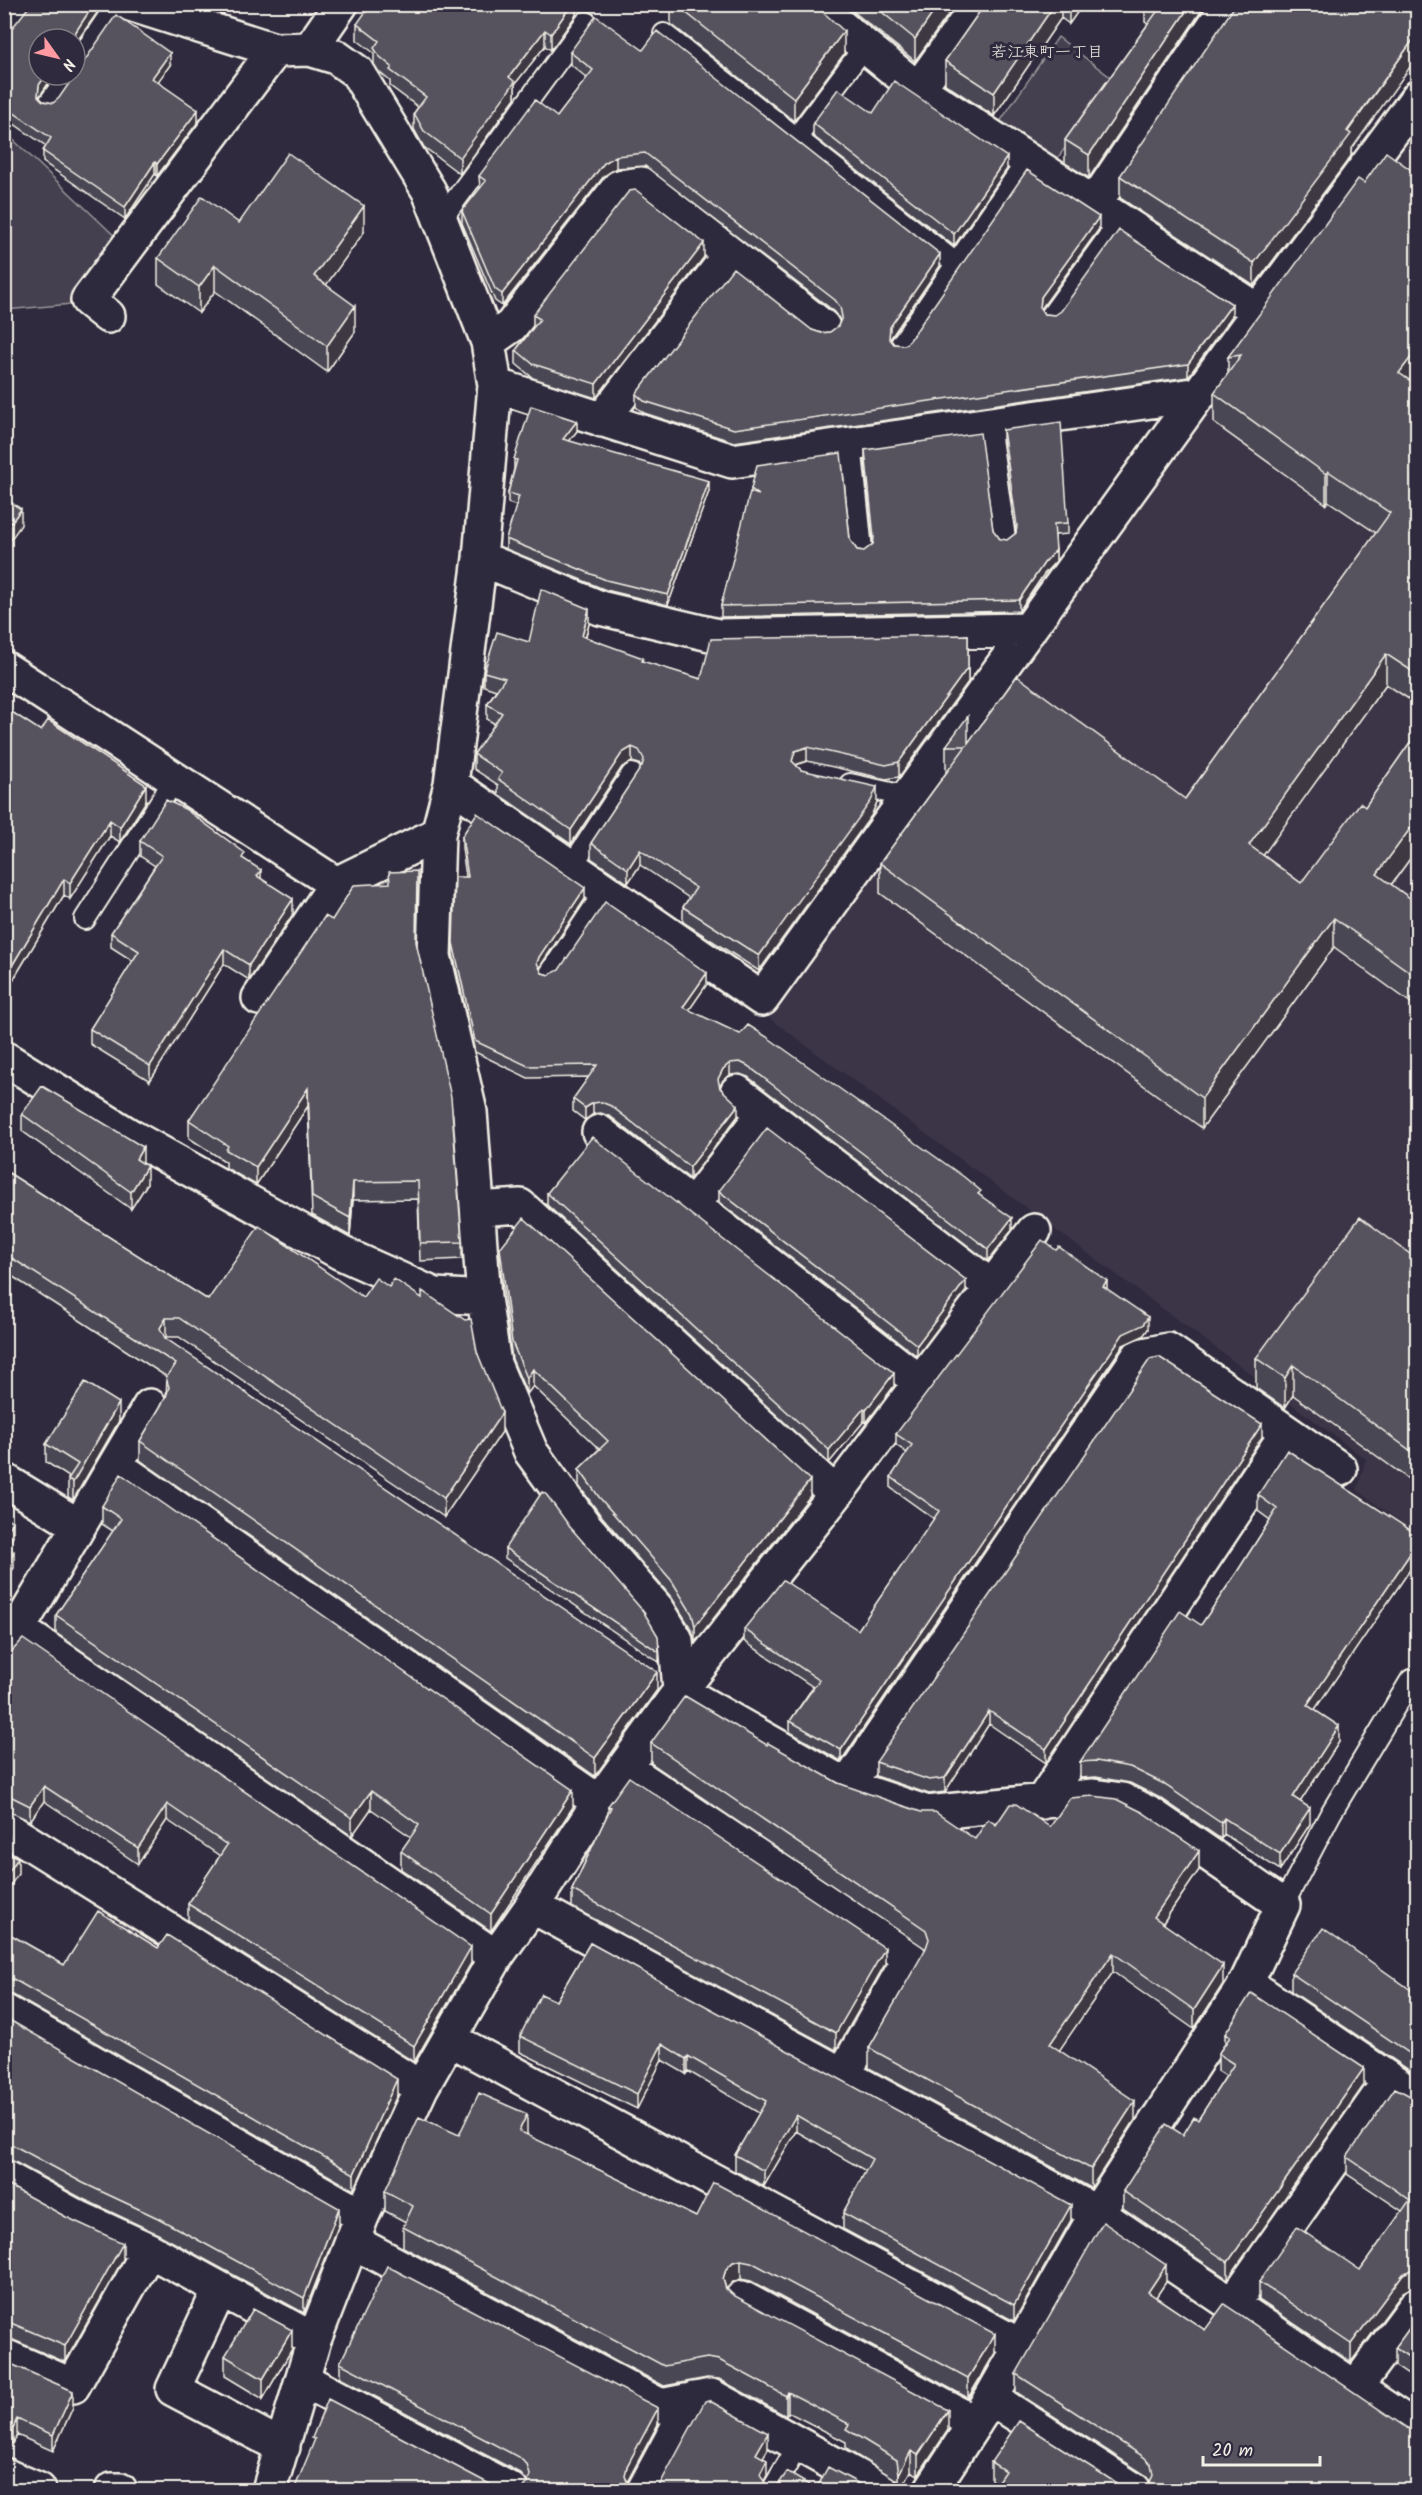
<svg xmlns="http://www.w3.org/2000/svg" width="1422" height="2495" font-family="Kalam,'Klee One',sans-serif">
<rect width="100%" height="100%" fill="#2f2a3d"/>
<filter id="ink" filterUnits="userSpaceOnUse"><feTurbulence type="fractalNoise" baseFrequency=".0167" numOctaves="2"/><feDisplacementMap in="SourceGraphic" scale="12" xChannelSelector="R" yChannelSelector="G"/><feConvolveMatrix kernelMatrix="1 2 1 2 8 2 1 2 1" color-interpolation-filters="sRGB"/></filter>
<g filter="url(#ink)">
<path fill="#3b3647" d="M1417 120V1534L1357 1490 1366 1459 769 1018Z"/>
<path fill="#454050" stroke="#9c989c" stroke-width="1.5" d="M1058 37 1114 80 1052 166 997 126Z
M4 131 120 241 72 304 5 310Z"/>
<g fill="none" stroke-linecap="round" stroke-linejoin="round">
<defs>
<path id="lane" d="M664 34 957 264
M75 66 117 4
M49 103 69 75
M797 137 865 46
M440 221 586 22
M1051 316 1120 221
M900 346 1027 161
M989 424 1005 539
M851 444 862 550
M850 784 909 797
M571 867 632 774
M85 919 175 779
M549 975 605 891
M1283 1905 1331 1813 1411 1680
M772 2490 799 2444"/>
<path id="street" d="M130 4 275 50 310 49 336 57 357 72 429 191 488 342 495 385 480 558 451 784 438 834 434 956 470 1112 484 1298 494 1364 531 1452 584 1525 658 1610 676 1640 680 1691
M813 4 918 89 1259 311
M310 49 341 4
M918 89 979 4
M1094 204 1229 4
M108 316 88 300 275 50
M488 342 511 326 619 187 641 184 823 327
M495 385 732 461 1200 394
M602 420 730 254
M480 558 600 608 718 636 1029 630
M4 668 336 884 438 834
M451 784 762 999 1259 311 1418 97
M259 998 336 884
M4 1058 130 1136 341 1253 435 1295 484 1298
M737 1092 992 1287
M599 1132 920 1382
M693 1205 763 1114
M478 1209 520 1206 836 1494
M115 1465 599 1802
M4 1480 79 1526
M18 1629 150 1406
M4 1650 18 1629 496 1957
M680 1691 847 1786 927 1813 1093 1796 1122 1800 1152 1815 1283 1905 1246 1983 1097 2213 991 2398 931 2490
M625 1768 910 1958 843 2075
M847 1786 1139 1356 1168 1350 1340 1469
M1042 1802 1287 1433
M4 1827 421 2088
M532 1906 1097 2213 1418 2430
M1246 1983 1418 2099
M4 2011 362 2216
M450 2039 1021 2346
M4 2177 75 2216 149 2250 314 2340
M352 2241 661 2406 711 2396 881 2490
M220 2289 173 2389 283 2447
M742 2298 975 2423
M1232 2305 1390 2080
M4 2356 73 2386 149 2250
M304 2380 511 2490
M1355 2388 1418 2303
M991 2398 1134 2490
M4 2475 39 2490
M112 2490H120
M269 2490 314 2340 362 2216 421 2088 496 1957 532 1906 599 1802 680 1691 836 1494 1034 1231
M644 2490 693 2399"/>
</defs>
<use href="#lane" stroke="#f4f1e8" stroke-width="24"/>
<use href="#street" stroke="#f4f1e8" stroke-width="38"/>
<use href="#lane" stroke="#2f2a3d" stroke-width="20"/>
<use href="#street" stroke="#2f2a3d" stroke-width="33"/>
</g>
<path fill="#4a4752" stroke="#f4f1e8" stroke-width="1.5" d="M97 4V13L39 97 43 101 53 103 170 65 157 82 198 122 157 176 155 174 125 219 43 162V151L46 146 4 117V20L13 27 62 10Z
M194 4H221L213 11Z
M576 4V15L551 50 545 46 515 84V98L460 174 424 147 414 129V113L418 107 390 86V81L379 72 374 64V53L357 40V24Z
M671 4H814L844 54 794 121 671 24Z
M844 4H956L915 61Z
M985 4H1083L1069 24 1061 18 994 116 945 84V61Z
M1142 4H1206L1089 178 1065 163V140L1148 24 1145 22V6Z
M570 52 940 266 890 339 894 344 905 345 1099 229 1041 309 1044 314 1055 315 1232 316 1188 377 734 442 644 413 636 407V394L812 330 821 333 830 332 838 326 840 320 835 312 645 166 616 168 604 176 502 306 495 301 462 223V211L480 189 479 176 557 117 587 78 570 64Z
M873 113 1007 169 954 246 813 136V123Z
M1351 150V156L1254 286 1120 198V176Z
M1418 175V377L1413 383 1418 386V705L1386 684 1263 855 1301 883 1365 807 1418 731V860L1412 856 1391 885 1418 904V1008L1334 947 1202 1128 880 893V863L946 773V746L968 743 1185 799 1376 533 1328 501 1326 504 1214 423V393L1228 374V357L1364 183Z
M239 223 364 232 326 285 355 332 327 372 215 291 199 313 158 284V258Z
M704 257 596 398 533 378 516 364V350L533 328V315Z
M1003 430 1068 523V534L1055 535 1056 561 1044 574 1019 611 721 617V606L751 493V489L850 540 857 550 864 551 873 544V542L865 461V450L993 530 1000 539 1007 540 1016 533V532L1003 441Z
M577 431 569 441 709 491 668 605 606 590 506 549V539L517 506 508 503V493L514 469V459Z
M589 624 586 637 643 662 701 679 968 635V682L899 777 886 779 807 761 796 765 801 770 877 802 871 816 759 971 683 922V907L689 898 640 865 628 883 591 858V843L641 768 639 764 632 762 622 767 571 844 498 794V785L474 769V754L495 724 487 719V704L496 690 484 686V672L529 642Z
M4 707 146 801 120 842 110 836 70 899 64 895 4 995Z
M462 836 585 899 539 968 542 973 549 975 707 984 689 1010 981 1196 1012 1230 988 1261 748 1077 740 1074 730 1075 723 1080 720 1087 738 1116 690 1179 611 1117 601 1113 593 1114 585 1120 573 1111V1099L589 1077 528 1078 475 1052 453 954V943L466 877 462 848Z
M140 841 245 860 261 879 293 914 249 980 224 964 150 1081 90 1044V1029L133 961 111 947V933L155 866 140 856Z
M332 920 416 944 462 1242V1259L420 1261 418 1199 353 1200 350 1236 312 1215 308 1106 256 1185 226 1168V1162L189 1138V1120Z
M22 1114 143 1164 147 1184 131 1209 22 1131Z
M4 1170 208 1300 363 1297 477 1352 502 1432 444 1517 179 1337H166L165 1338 657 1690 595 1776 140 1460V1441L166 1397 167 1377 4 1271Z
M1418 1181V1212H1417Z
M719 1191 966 1291 917 1356 719 1202Z
M547 1193 894 1386 866 1423 864 1421 829 1463 547 1205Z
M500 1248 810 1496 695 1642 692 1630 672 1598 599 1513 579 1486V1469L599 1449 533 1386 527 1394 512 1359 500 1264Z
M1418 1260V1486L1293 1395 1285 1408 1256 1388V1358Z
M1107 1289 1148 1329 1143 1336 1123 1345 841 1761 790 1732V1721L813 1687 744 1641V1629L858 1630 934 1519 891 1488V1477L907 1453 896 1445V1434Z
M119 1421 73 1500 68 1497V1479L69 1477 46 1462V1444Z
M1262 1437 1046 1763 989 1724 945 1792 929 1794 876 1776V1762Z
M1258 1495 1418 1558 1314 1710 1339 1742 1300 1802 1310 1824 1280 1870 1224 1834 1221 1839 1162 1799 1130 1783 1096 1777 1080 1778V1762L1201 1625 1237 1572 1270 1520 1258 1511Z
M102 1506 573 1807 491 1931 401 1869V1851L411 1837 371 1809 352 1836 56 1633V1615L113 1531 102 1524Z
M505 1548 659 1652V1662L505 1558Z
M4 1652 471 1963 414 2062 188 1920V1904L220 1856 167 1820 138 1864 44 1801 30 1821 4 1809Z
M651 1743 767 1745 838 1783 975 1839 996 1825 1050 1827 1199 1870 1163 1923 1223 1984 1194 2029 1113 1972 1059 2050 1135 2120 1091 2188 869 2068V2048L926 1949 651 1763Z
M608 1806 885 1964 836 2050 572 1907V1890L608 1813Z
M4 1931 64 1965 397 2095 354 2190 13 1995 4 1993Z
M590 1943 1071 2220 1014 2321 843 2229V2213L866 2171 796 2131 764 2186 735 2171V2155L759 2113 688 2071 686 2074 662 2060 637 2109 520 2052V2036L556 2001Z
M1291 1973 1418 1995V2076L1291 1991Z
M4 2017 339 2224 304 2313 158 2234 83 2199 13 2161 4 2159Z
M1225 2034 1364 2085 1228 2279 1123 2208V2191L1198 2120 1226 2076 1218 2071V2054L1225 2044Z
M1417 2100 1416 2285 1403 2292 1351 2362 1259 2300V2282L1360 2270 1402 2211 1347 2174V2157Z
M527 2134 526 2135 696 2217 995 2353 968 2398 751 2281 741 2279 733 2282 726 2288 733 2295 948 2430 918 2475 911 2471 901 2490H898L897 2480 846 2449V2442L788 2412 786 2416 719 2379 707 2378 664 2386 403 2247V2227L406 2222 385 2211V2191L459 2135Z
M4 2183 123 2259 65 2362 11 2339 4 2338Z
M1166 2282 1156 2297 1205 2330 1407 2428 1416 2431 1142 2489 1150 2481 1144 2474 1016 2392V2374Z
M1418 2316V2408L1413 2404V2386L1417 2381 1395 2366V2348Z
M292 2349 263 2399 225 2376V2356Z
M4 2361 73 2407 53 2451 17 2435 13 2444 4 2440Z
M340 2363 658 2424 627 2482 528 2483 527 2481 520 2473 340 2378Z
M991 2462 1124 2488 997 2484 991 2480Z"/>
<path fill="#3c3942" stroke="#f4f1e8" stroke-width="1.5" d="M94 4H97V13L75 44V39H71Z
M213 4H221L213 11Z
M572 4H576V15L551 50V34Z
M939 4H956L915 61V39Z
M1055 4H1061V18L994 116V93Z
M1069 4H1083L1069 24Z
M1191 4H1206L1089 178V155Z
M545 30V46L515 84V98L460 174V158L509 77Z
M844 31V54L794 121V98Z
M1418 33V56L1351 150V156L1254 286V263Z
M170 53V65L152 90V78Z
M46 75H54L39 97 38 96 39 85Z
M198 110V122L157 176V164Z
M616 156V168L604 176 502 306V294L604 163Z
M1007 157V169L954 246V234Z
M155 162V174L125 219V207Z
M364 206V232L314 302V276Z
M1099 217V229L1041 309 1040 308 1041 297Z
M704 243V257L596 398V384Z
M940 254V266L890 339 889 338 890 327Z
M215 265V291L199 313V287Z
M1232 304V316L1188 377V364Z
M355 306V332L327 372V346Z
M1418 348V377L1399 403V373Z
M577 421V431L563 449V439Z
M1328 471V501L1326 504V474Z
M709 481V491L668 605V595Z
M21 509V525L4 549V533Z
M1056 550V561L1044 574 1019 611V600L1044 563Z
M589 609V624L582 651V636Z
M1386 654V684L1249 875V845Z
M968 667V682L899 777V762Z
M632 747V762L622 767 571 844V830L622 753Z
M807 747V761L795 765 792 761 795 751Z
M146 785V801L120 842V827Z
M877 787V802L871 816 759 971V956Z
M110 820V836L70 899V883Z
M1412 826V856L1377 904V874Z
M640 850V865L628 883V869Z
M261 870V884L257 876Z
M64 879V895L4 995V979Z
M585 888V899L539 968 537 963 539 957Z
M293 899V914L249 980V965Z
M1334 918V947L1202 1128V1098Z
M224 949V964L150 1081V1066Z
M707 973V984L683 1019V1007Z
M730 1063V1075L723 1080 718 1090V1079L723 1069Z
M308 1088V1106L256 1185V1167Z
M593 1103V1114L585 1120V1108Z
M738 1105V1116L690 1179V1167Z
M143 1147V1165L136 1159Z
M147 1166V1184L131 1209V1192Z
M353 1182V1200L350 1236V1218Z
M1012 1218V1230L988 1261V1249Z
M966 1280V1291L917 1356V1345Z
M1107 1281V1292L1103 1286Z
M1148 1317V1329L1143 1336 1123 1345 841 1761V1750L1123 1334Z
M166 1318V1337L160 1347V1328Z
M1293 1365V1395L1285 1408V1378Z
M533 1369V1386L527 1394V1378Z
M894 1373V1386L866 1423V1410Z
M119 1403V1421L73 1500V1482Z
M864 1408V1421L829 1463V1450Z
M502 1413V1432L444 1517V1498Z
M1262 1424V1437L1046 1763V1749Z
M810 1480V1496L695 1642V1626Z
M13 1522V1537L4 1550V1535Z
M1418 1542V1558L1307 1721V1705Z
M14 1552V1568L4 1582V1567Z
M657 1672V1690L595 1776V1758Z
M989 1711V1724L945 1792V1778Z
M1339 1726V1742L1293 1813V1797Z
M44 1786V1801L30 1821V1806Z
M573 1790V1807L491 1931V1914Z
M371 1791V1809L352 1836V1818Z
M167 1804V1820L138 1864V1848Z
M1310 1808V1824L1280 1870V1854Z
M1224 1818V1834L1221 1839V1823Z
M9 1837V1853L4 1860V1844Z
M1199 1851V1870L1154 1936V1917Z
M18 1858V1874L4 1895V1879Z
M471 1947V1963L414 2062V2046Z
M885 1948V1964L836 2050V2033Z
M1113 1953V1972L1050 2064V2044Z
M1223 1965V1984L1194 2029V2010Z
M662 2044V2060L637 2109V2094Z
M688 2056V2071L686 2074V2059Z
M1364 2068V2085L1228 2279V2262Z
M397 2079V2095L354 2190V2174Z
M1135 2101V2120L1091 2188V2169Z
M527 2114V2134L519 2151V2131Z
M796 2115V2131L764 2186V2171Z
M1071 2205V2220L1014 2321V2305Z
M339 2208V2224L304 2313V2298Z
M123 2243V2259L65 2362V2346Z
M741 2260V2279L733 2282 726 2289 723 2279 726 2269 733 2262Z
M1166 2265V2282L1148 2309V2292Z
M1418 2266V2283L1416 2285 1403 2292 1351 2362V2344L1403 2274Z
M292 2330V2349L263 2399V2379Z
M995 2334V2353L968 2398V2378Z
M73 2391V2407L53 2451V2435Z
M788 2392V2412L786 2416V2396Z
M658 2408V2424L627 2482 625 2476 627 2466Z
M948 2410V2430L918 2475V2455Z
M17 2419V2435L13 2444V2428Z
M768 2433V2449L756 2469V2454Z
M911 2451V2471L901 2490H899V2474Z
M767 2460V2475L760 2489V2474Z"/>
<path fill="#56525f" stroke="#f4f1e8" stroke-width="1.5" d="M31 4H54L62 10 65 4H94L71 39H39V75H46L39 85 38 96 43 101 53 103 59 98 116 15 170 53 152 78 198 110 157 164 155 162 125 207 43 151 51 138 4 106V20L13 27Z
M371 4H572L551 34 545 30 509 77 515 82 460 158 424 131 414 113 426 97 390 70 392 67 379 56 374 48 379 41 357 24Z
M675 4H814L844 31 794 98Z
M872 4H939L915 39Z
M985 4H1055L994 93 945 61Z
M1153 4H1191L1089 155 1065 140 1159 9Z
M1236 4H1418V33L1347 131 1351 134 1254 263 1120 176Z
M596 16 643 50 657 31 940 254 890 327 889 338 894 344 905 345 910 340 1027 170 1099 217 1041 297 1040 308 1044 314 1055 315 1061 311 1119 230 1232 304 1188 364 734 429 644 401 636 394 733 268 812 330 821 333 830 332 838 326 842 317 840 307 835 300 645 153 616 156 604 163 502 294 495 289 462 211 486 181 479 176 535 100 557 117 593 70 570 52Z
M894 81 1007 157 954 234 813 123 838 89 873 113Z
M1386 152 1418 175V348L1399 373 1418 386V675L1386 654 1249 845 1301 883 1360 803 1365 807 1418 731V831L1412 826 1377 874 1418 904V978L1334 918 1202 1098 880 863 966 746H946L968 716V743L1017 676 1185 799 1390 513 1328 471 1326 474 1214 393 1241 355 1228 357 1358 179 1364 183Z
M288 153 364 206 314 276 355 306 327 346 215 265 199 287 158 258 202 196 239 223Z
M636 190 704 243 596 384 533 364 516 350 540 319 533 315 629 191Z
M531 406 577 421 563 439 709 481 668 595 606 580 506 539 519 496 508 493 517 460 514 459Z
M1061 422 1068 523 1054 524 1056 550 1044 563 1019 600 721 606 750 492 759 495 751 489 757 465 841 453 850 540 857 550 864 551 873 544 874 538 865 450 980 433 993 530 1000 539 1007 540 1016 533 1017 526 1003 430Z
M4 498 21 509 4 533Z
M541 589 589 609 582 636 643 658 642 661 701 679 711 639 968 635V667L899 762 886 765 807 747 795 751 792 761 801 770 877 787 871 801 759 956 683 907 696 888 640 850 628 869 591 843 642 766 644 759 639 750 632 747 622 753 571 830 498 779 502 773 474 754 502 713 487 704 505 678 484 672 497 632 529 642Z
M4 707 41 731 48 720 146 785 120 827 110 820 70 883 64 879 4 979Z
M166 800 185 809 245 853 242 858 261 870 257 876 293 899 249 965 224 949 150 1066 90 1029 139 951 111 933 162 856 140 841Z
M477 813 585 888 539 957 537 963 542 973 549 975 559 970 605 902 707 973 683 1007 740 1034 748 1025 767 1037 964 1177 981 1191 978 1194 1012 1218 988 1249 748 1066 740 1062 730 1063 723 1069 718 1079 720 1088 738 1105 690 1167 611 1106 601 1102 593 1103 585 1108 573 1099 597 1065 528 1066 475 1041 453 943 455 877H468L462 836Z
M417 871 416 942 451 1097 462 1242 420 1243 418 1181 353 1182 350 1218 312 1197 308 1088 256 1167 226 1150 228 1146 189 1120 325 916 332 920 354 885 390 883 389 872Z
M42 1086 143 1147 136 1159 147 1166 131 1192 22 1114Z
M767 1128 966 1280 917 1345 719 1191Z
M592 1137 894 1373 866 1410 864 1408 829 1450 547 1193Z
M4 1170 208 1300 259 1226 363 1297 376 1278 389 1287 394 1279 422 1298V1291L465 1320 471 1319 477 1352 502 1413 444 1498 179 1318H166L160 1328 165 1338 657 1672 595 1758 140 1441 166 1397 169 1387 166 1378 176 1364 4 1253Z
M1360 1217 1418 1260V1456L1293 1365 1285 1378 1256 1358Z
M524 1218 810 1480 695 1626 692 1614 672 1581 599 1497 579 1469 608 1441 533 1369 527 1378 512 1342 500 1248Z
M1042 1240 1056 1250 1059 1247 1107 1281 1103 1286 1148 1317 1143 1325 1123 1334 841 1750 790 1721 819 1680 744 1629 783 1580 858 1630 939 1511 891 1477 912 1445 896 1434Z
M1159 1357 1262 1424 1046 1749 989 1711 945 1778 929 1780 876 1762 1150 1359Z
M85 1382 119 1403 73 1482 68 1479 78 1464 46 1444Z
M1287 1450 1418 1535V1542L1307 1705 1339 1726 1293 1797 1310 1808 1280 1854 1224 1818 1221 1823 1162 1783 1130 1767 1096 1761 1080 1762 1180 1611 1201 1625 1237 1572 1277 1509 1258 1495Z
M121 1474 573 1790 491 1914 401 1851 419 1825 371 1791 352 1818 56 1615 121 1519 102 1506Z
M542 1492 546 1494 570 1527 643 1611 658 1636 659 1652 505 1548Z
M4 1516 13 1522 4 1535Z
M4 1546 14 1552 4 1567Z
M23 1639 471 1947 414 2046 188 1904 227 1845 167 1804 138 1848 44 1786 30 1806 4 1793V1652L12 1651Z
M685 1696 767 1745 768 1743 838 1783 921 1812H935L975 1839 988 1819 996 1825 1010 1804H1016L1050 1827 1070 1798 1093 1796 1116 1799 1142 1812 1199 1851 1154 1917 1223 1965 1194 2010 1113 1953 1050 2044 1135 2101 1091 2169 869 2048 926 1948 929 1939 926 1930 651 1743Z
M629 1777 885 1948 836 2033 572 1890 611 1807 608 1806Z
M4 1833 9 1837 4 1844Z
M4 1850 18 1858 4 1879Z
M98 1911 158 1948 167 1935 397 2079 354 2174 13 1979 4 1977V1931L64 1965Z
M1323 1928 1418 1995V2059L1291 1973Z
M590 1943 1071 2205 1014 2305 843 2213 872 2159 796 2115 764 2171 735 2155 766 2101 688 2056 686 2059 662 2044 637 2094 520 2036 541 1994 556 2001Z
M1251 1993 1364 2068 1228 2262 1123 2191 1166 2124 1183 2135 1194 2117 1198 2120 1234 2064 1218 2054 1230 2037 1225 2034Z
M4 2017 339 2208 304 2298 158 2218 83 2183 13 2145 4 2143Z
M1395 2088 1418 2100V2266L1416 2267 1403 2274 1351 2344 1259 2282 1297 2227 1360 2270 1410 2200 1347 2157Z
M479 2093 527 2114 519 2131 696 2217 713 2183 717 2184 995 2334 968 2378 751 2262 741 2260 733 2262 726 2269 723 2279 726 2289 733 2295 948 2410 918 2455 911 2451 899 2474 897 2460 846 2429 849 2424 788 2392 786 2396 719 2360 707 2358 664 2366 403 2227 413 2206 385 2191 419 2117 459 2135Z
M4 2183 66 2217 123 2243 65 2346 11 2323 4 2322Z
M1103 2222 1166 2265 1148 2292 1205 2330 1224 2304 1407 2428 1418 2431V2490H1136L1142 2489 1150 2482 1153 2474 1151 2464 1144 2457 1016 2374Z
M387 2266 658 2408 627 2466 625 2476 628 2484 635 2490H521L528 2483 530 2475 527 2465 520 2458 340 2363Z
M253 2309 292 2330 263 2379 225 2356Z
M1418 2316V2363L1395 2348Z
M4 2361 73 2391 53 2435 17 2419 13 2428 4 2424Z
M1418 2380V2390L1413 2386Z
M328 2399 501 2490H294L315 2439 312 2438Z
M708 2400 768 2433 756 2454 767 2460 760 2474 766 2485H778L787 2472 816 2489 828 2467 871 2490H654L660 2484 705 2401Z
M1019 2421 1124 2488 1131 2490H992L1005 2471 991 2462Z"/>
</g>
<g text-anchor="middle" stroke-width="6" stroke-linejoin="round" paint-order="stroke">
<g font-size="16" fill="#f4f1e8" stroke="#2f2a3d">
<text x="1047" y="57">若江東町一丁目</text>
</g>
</g>
<rect width="1422" height="2495" fill="none" stroke="#2f2a3d" stroke-width="24"/>
<rect x="12" y="12" width="1398" height="2471" fill="none" stroke="#f4f1e8" stroke-width="2" filter="url(#ink)"/>
<g transform="translate(57 57) rotate(124)"><circle r="28" fill="#2f2a3d" stroke="#7e7a81" stroke-width="1.5"/>
<path d="M0-4.5L10 22L0 15L-10 22Z" fill="#ff9aa2"/>
<text y="-9" font-size="16" font-weight="bold" text-anchor="middle" fill="#f4f1e8">N</text>
</g>
<path d="M1203 2456v9h117v-9" fill="none" stroke="#f4f1e8" stroke-width="3"/>
<text x="1212" y="2456" font-size="18" fill="#f4f1e8" stroke="#2f2a3d" stroke-width="4.5" paint-order="stroke">20 m</text>
</svg>
